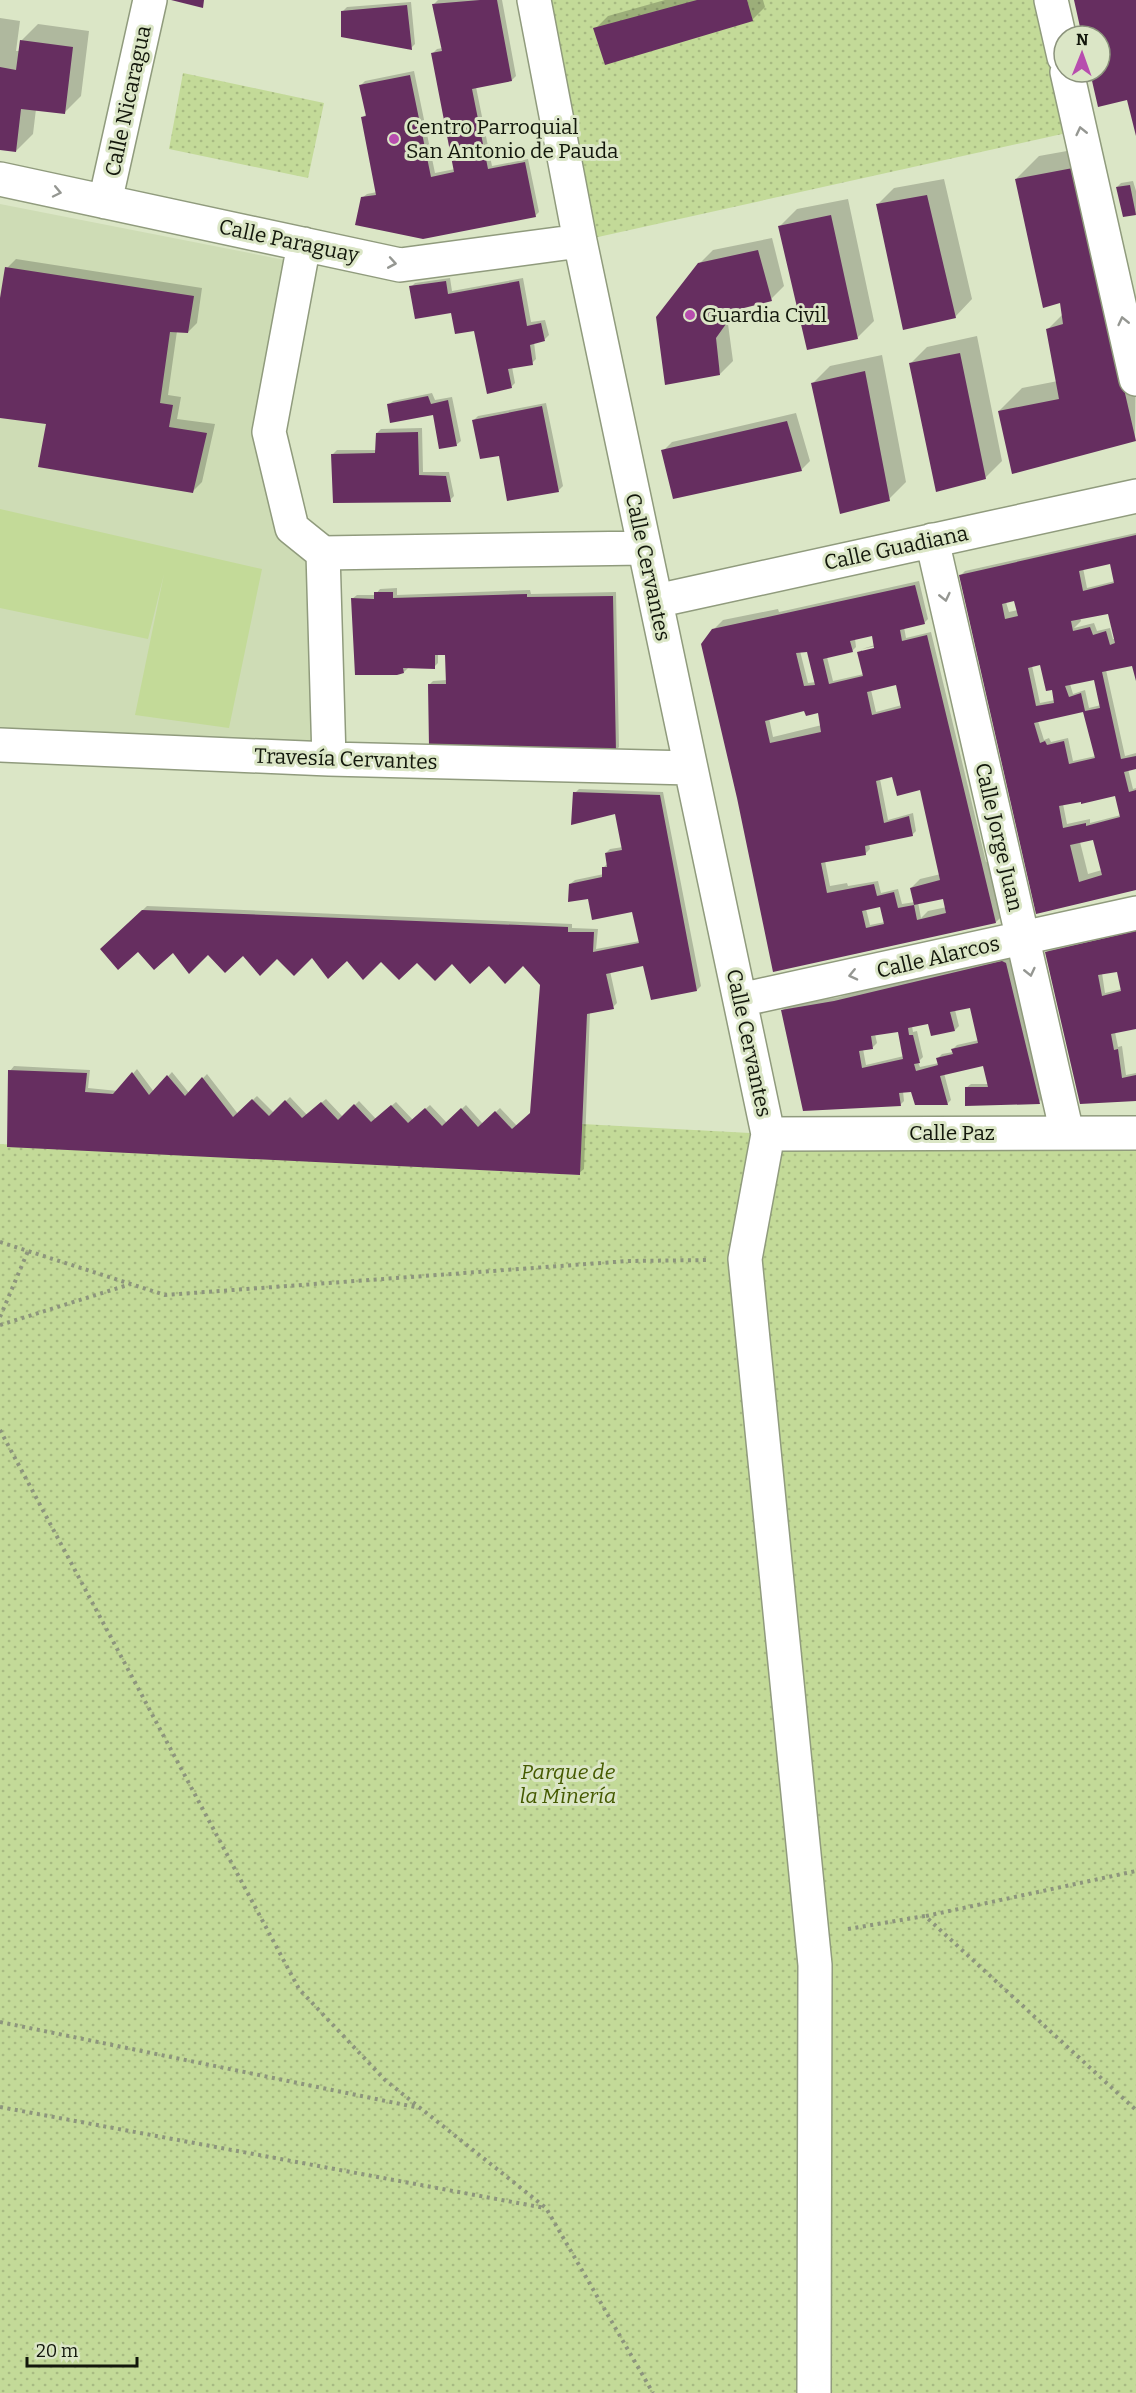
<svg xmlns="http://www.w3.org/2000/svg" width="1136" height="2393" font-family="Bitter,serif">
<defs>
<pattern id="park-dots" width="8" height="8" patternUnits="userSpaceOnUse" patternTransform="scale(1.5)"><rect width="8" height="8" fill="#c3da98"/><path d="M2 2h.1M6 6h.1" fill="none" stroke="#a7ba82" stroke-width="1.8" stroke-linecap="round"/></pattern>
</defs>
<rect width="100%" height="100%" fill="#dbe6c6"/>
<path fill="#cedcb5" d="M0 204 300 263 269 432 291 528 323 553 329 759 0 745Z"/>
<path fill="url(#park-dots)" d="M552 0H1051L1080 130 580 241 536 5Z
M183 73 324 103 308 178 169 149Z
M582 1124 768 1134 1136 1133V2393H0V1144L580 1175Z"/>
<path fill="#c3da98" d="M0 509 262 569 229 728 135 715 164 574 148 639 0 608Z"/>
<path fill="#0003" fill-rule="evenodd" d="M438 0H502L516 76 512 80 476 87 492 166 528 159 539 212 535 216 362 198 367 194 377 192 363 117 367 114 361 85 365 81 414 71 435 173 455 169 433 53 437 49 443 48 434 4Z
M665 0H763L765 7 752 20 595 29 608 16Z
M411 2 415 44 411 48 343 11 347 7Z
M0 18 20 21 16 51H20L21 41 38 24 89 31 81 96 64 113 36 109 33 134 16 151 0 148Z
M1095 146 1136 322 1135 440 999 411 1022 388 1058 381 1048 329 1063 314 1061 301 1016 179 1039 156Z
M944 179 972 299 955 317 877 205 894 188Z
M1133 181 1136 191V214L1124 215 1117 187 1121 183Z
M848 199 874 321 857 338 780 226 797 209Z
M772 238 784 286 771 299 740 308 728 324 733 361 720 374 699 264 713 250Z
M16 259 202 288 197 323 188 332 177 331 168 395 181 397 177 419 215 424 202 482 193 491 48 423 0 416V306L7 268Z
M450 278 452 291 523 278 531 322 545 320 549 335 545 339 534 342 536 359 532 363 512 367 515 383 511 387 476 329 453 311 411 287 415 283Z
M977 336 1002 461 985 478 910 364 927 347Z
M882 355 906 482 889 499 813 383 830 366Z
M432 393 435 400 452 397 461 441 456 445 434 413 388 405 393 401Z
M546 403 563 486 559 490 508 500 500 454 474 420 478 416Z
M796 413 810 461 801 470 663 451 672 442Z
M422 428 423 472H449L454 496 450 500 333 454 337 450H377V433L381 429Z
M1136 533V678L1133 665 1106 670 1125 756 1136 753V768L1128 769 1133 789 1136 788V888L1037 912 961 575 965 571ZM1111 562 1115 581 1087 588 1083 568ZM1016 599 1018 610 1009 612 1006 602ZM1109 612 1115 639H1113L1110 628 1097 631 1094 623 1074 628 1081 621 1080 618ZM1041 664 1053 688 1055 700 1040 703 1032 666ZM1095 678 1101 705 1089 708 1085 690 1073 694 1070 684ZM1084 710 1096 756 1073 761 1068 738 1051 742 1049 738 1044 740 1038 721ZM1116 794 1121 815 1090 823V819L1067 824 1063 804ZM1099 837 1102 870 1088 874 1080 842Z
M919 581 928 619 924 623 904 627 906 638 931 632 986 862 991 860 1005 913 996 922 853 954 713 630 723 620 778 609 779 612ZM873 634 875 645 862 649 881 645 882 648 862 652V650L859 652 864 674 833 681 827 657 852 651 856 647 855 639ZM808 650 816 682 808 683 800 651ZM897 684 902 705 876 712 871 690ZM805 709 819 711 822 725 773 737 769 718ZM893 775 921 789 941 874 920 879 911 888 915 902 902 904 898 889 881 893 878 881 848 886 847 883 830 886 825 861 866 853 870 849 869 843 912 835 916 831 913 813 888 820 880 779ZM944 897 947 907 928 911 921 918 918 902ZM881 905 885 922 870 925 866 909Z
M397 588V595L530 590 531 594 616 592 619 747 615 751 429 685 433 681 447 680 446 653H438V663L434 667H409L404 672 352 599 357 595H375L380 589Z
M579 789 663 792 701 986 697 990 644 964 610 971 617 1003 613 1007 590 1012 584 1169 579 1173 9 1146 10 1071 14 1066 90 1070 88 1088 118 1091 137 1069 154 1092 172 1072 189 1093 207 1074 238 1114 257 1096 274 1113 290 1097 307 1115 326 1099 343 1117 359 1101 376 1119 396 1102 413 1120 430 1105 447 1123 466 1105 483 1124 500 1108 517 1126 532 1113 541 984 524 964 312 956 277 957 102 949 147 906 572 924V928L598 929 596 949 640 941 633 910 589 897 570 884 575 880 604 874 603 868 608 863 606 853 610 849 623 847 616 812 575 793Z
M1136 929V1027L1115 1032 1118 1047 1122 1046 1126 1075 1136 1073V1100L1081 1102 1046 953 1050 949ZM1118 970 1122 989 1105 993 1102 973Z
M1012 952 1021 980 1016 985 1043 1098 1039 1102 966 1088 971 1084H989L985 1064 944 1073 951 1100 947 1104 912 1090 903 1091 904 1101 900 1105 783 1010 787 1006 839 997 866 989 925 977 930 973ZM971 1006 979 1040 957 1045 953 1049V1052L942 1054 937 1059 939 1063 920 1067 918 1062 923 1057 917 1031 913 1032 912 1026 929 1023 955 1030 959 1026 955 1010ZM899 1030 904 1056 866 1065 863 1049 873 1047 877 1043 875 1034Z"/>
<path fill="#662e60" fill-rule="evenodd" d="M171 0H204L203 8Z
M480 0H497L512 81 472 89 488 169 525 162 536 217 423 239 355 225 361 197 376 195 361 117 366 116 359 85 410 75 431 177 454 172 431 53 442 51 432 4Z
M697 0H747L753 21 605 65 593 28Z
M1074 0H1136V136L1127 100 1098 107 1090 72H1100V36H1082Z
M407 5 412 50 341 37V11Z
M20 40 73 47 65 114 21 109 16 152 0 150V67L16 70Z
M1073 168 1136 441 1012 474 998 411 1059 399 1046 329 1063 324 1060 303 1043 308 1015 179Z
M1130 185 1136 215 1123 217 1116 187Z
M927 195 956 318 903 330 876 204Z
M831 215 858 339 807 350 778 226Z
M758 250 772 301 736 310 716 338 720 375 665 385 656 317 698 263Z
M5 267 194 296 188 333 170 332 160 403 173 405 169 427 207 433 193 493 38 467 46 424 0 418V298Z
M446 281 448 294 519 281 527 326 541 323 545 341 530 345 533 365 508 369 512 388 487 394 474 331 455 334 451 313 415 319 409 286Z
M960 353 986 479 936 492 909 363Z
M865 371 890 501 840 514 811 383Z
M428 396 431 404 448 400 457 446 439 449 433 415 390 423 387 404Z
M542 406 559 492 507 501 499 456 480 459 472 420Z
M787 421 802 471 673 499 661 450Z
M418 432 419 475 446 476 451 502 333 503 331 454 375 453 376 433Z
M1136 535V681L1132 666 1102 672 1121 759 1136 756V769L1124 772 1129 792 1136 790V890L1036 914 959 575ZM1110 564 1114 583 1083 591 1079 571ZM1014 601 1018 616 1005 619 1002 604ZM1108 614 1115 643 1110 645 1106 631 1093 635 1090 627 1073 631 1071 621ZM1040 665 1046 691 1052 690 1054 703 1036 706 1028 668ZM1094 680 1100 708 1085 711 1081 693 1069 697 1065 686ZM1083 712 1095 758 1069 764 1064 741 1047 745 1045 741 1040 743 1034 723ZM1115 796 1120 817 1086 826V823L1063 828 1059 806 1081 802V804ZM1093 840 1102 875 1079 882 1070 845Z
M915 585 925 624 900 630 902 641 927 635 996 923 773 972 737 798 701 644 712 629ZM872 636 874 648 857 652 863 676 829 684 823 659 853 652 850 641ZM807 652 815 685 804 686 796 653ZM896 685 901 708 872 715 867 692ZM804 711 806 716 818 713 821 732 770 743 765 721ZM892 777 897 796 920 790 940 880 910 888 914 905 943 899 946 913 917 920 914 905 898 908 894 892 877 896 874 884 827 893 821 863 866 855 865 846 913 836 909 816 884 823 876 781ZM880 907 884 924 866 928 862 911Z
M374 592H393V598L527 594V597L613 596 616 752 429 747 428 684H446L445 655H435V669L403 668 404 673 397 675H355L351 598 374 599Z
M573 792 660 795 697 991 651 1000 643 966 606 974 614 1009 587 1014 580 1175 7 1147 8 1070 87 1073 85 1092 113 1094 132 1072 149 1095 167 1075 185 1096 202 1077 233 1117 252 1099 269 1116 285 1100 302 1118 321 1102 338 1120 354 1104 371 1122 391 1105 408 1123 425 1108 442 1126 461 1108 478 1127 495 1111 512 1129 530 1113 540 985 523 966 505 984 489 966 470 984 452 964 435 981 417 963 399 980 381 962 363 980 347 961 328 979 312 958 294 976 277 959 260 976 243 956 225 973 208 955 189 974 173 953 154 970 138 952 118 970 100 949 142 910 568 927V932H594L593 952 639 943 632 912 592 920 588 899 568 902 569 884 602 877V867H607L605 853 622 850 615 814 571 825Z
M1136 931V1029L1111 1034 1114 1050 1118 1049 1122 1078 1136 1075V1101L1080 1104 1045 952ZM1117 972 1121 991 1102 996 1098 975Z
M1002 961 1006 963 1040 1104 965 1106V1087H988L983 1066 940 1076 948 1105H915L911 1092 899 1093 901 1106 803 1111 781 1010 834 1001ZM970 1008 978 1043 951 1049 953 1054 936 1058 938 1065 916 1071 914 1064 920 1063 913 1035H909L908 1028 928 1024 931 1036 955 1031 950 1012ZM898 1032 903 1059 862 1068 859 1051 873 1049 871 1036Z"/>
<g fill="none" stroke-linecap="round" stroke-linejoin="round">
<defs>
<path id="street" d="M534 0 580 241 768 1134 745 1259 815 1965 814 2393
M1051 0 1064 57
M1067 72 1136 379
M0 179 400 265 580 241
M105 202 150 0
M304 244 269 432 292 528 323 553
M932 540 1067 1133
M656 601 1136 496
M0 745 329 759 691 768
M329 759 323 553 644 548
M740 1000 1136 913
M768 1134 1136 1133"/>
</defs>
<use href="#street" stroke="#909b7d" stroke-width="36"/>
<path stroke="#8d957d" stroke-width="4" stroke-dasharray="3 4.5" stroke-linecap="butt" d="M0 1242 165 1295 628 1261 710 1260
M0 1317 28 1251
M0 1325 131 1284
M0 1430 299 1989 385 2080 546 2208 653 2393
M926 1916 1136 1871
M848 1929 925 1916 1136 2110
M0 2022 420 2108
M0 2107 545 2208"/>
<use href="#street" stroke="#fff" stroke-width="33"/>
</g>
<defs><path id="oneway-chevron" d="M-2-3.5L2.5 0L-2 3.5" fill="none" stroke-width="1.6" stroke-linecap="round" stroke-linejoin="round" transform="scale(1.5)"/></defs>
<g stroke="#959792">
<use href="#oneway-chevron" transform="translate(1081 131) rotate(-103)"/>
<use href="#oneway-chevron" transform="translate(57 192) rotate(12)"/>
<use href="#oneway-chevron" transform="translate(392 263) rotate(10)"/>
<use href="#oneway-chevron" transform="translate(1123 321) rotate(-103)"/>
<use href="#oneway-chevron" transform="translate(945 597) rotate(77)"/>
<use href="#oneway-chevron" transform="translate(1030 972) rotate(77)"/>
<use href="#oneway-chevron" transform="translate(853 975) rotate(167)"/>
</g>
<g fill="#b74dae" stroke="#dbe6c6" stroke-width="2">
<circle cx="394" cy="139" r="6"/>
<circle cx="690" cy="315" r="6"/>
</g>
<g text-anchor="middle" stroke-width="6" stroke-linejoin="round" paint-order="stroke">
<g font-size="21" fill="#13170c" stroke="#dbe6c6">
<text transform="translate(128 101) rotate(-78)" y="7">Calle Nicaragua</text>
<text transform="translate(289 241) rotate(12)" y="7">Calle Paraguay</text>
<text transform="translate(896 548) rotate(-12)" y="7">Calle Guadiana</text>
<text transform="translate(648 567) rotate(78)" y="7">Calle Cervantes</text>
<text transform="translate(346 759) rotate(2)" y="7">Travesía Cervantes</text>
<text transform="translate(999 837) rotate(77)" y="7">Calle Jorge Juan</text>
<text transform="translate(938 957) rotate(-13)" y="7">Calle Alarcos</text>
<text transform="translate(749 1043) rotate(78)" y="7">Calle Cervantes</text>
<text x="952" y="1140">Calle Paz</text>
</g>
<g font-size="21" fill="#13170c" stroke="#dbe6c6" text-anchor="start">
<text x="406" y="134">Centro Parroquial<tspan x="406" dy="24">San Antonio de Pauda</tspan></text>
<text x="702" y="322">Guardia Civil</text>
</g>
<g font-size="21" font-style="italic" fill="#455a00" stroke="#dbe6c6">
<text x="568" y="1779">Parque de<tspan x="568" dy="24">la Minería</tspan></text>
</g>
</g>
<g transform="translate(1082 54) rotate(1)"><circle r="28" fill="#dbe6c6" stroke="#8b937c" stroke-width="1.5"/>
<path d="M0-4.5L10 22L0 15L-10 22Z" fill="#b74dae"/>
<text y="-9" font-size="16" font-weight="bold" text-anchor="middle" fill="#13170c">N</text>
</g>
<path d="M27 2357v9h110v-9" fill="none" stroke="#13170c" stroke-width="3"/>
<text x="36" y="2357" font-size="18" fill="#13170c" stroke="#dbe6c6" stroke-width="4.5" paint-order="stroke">20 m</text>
</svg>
